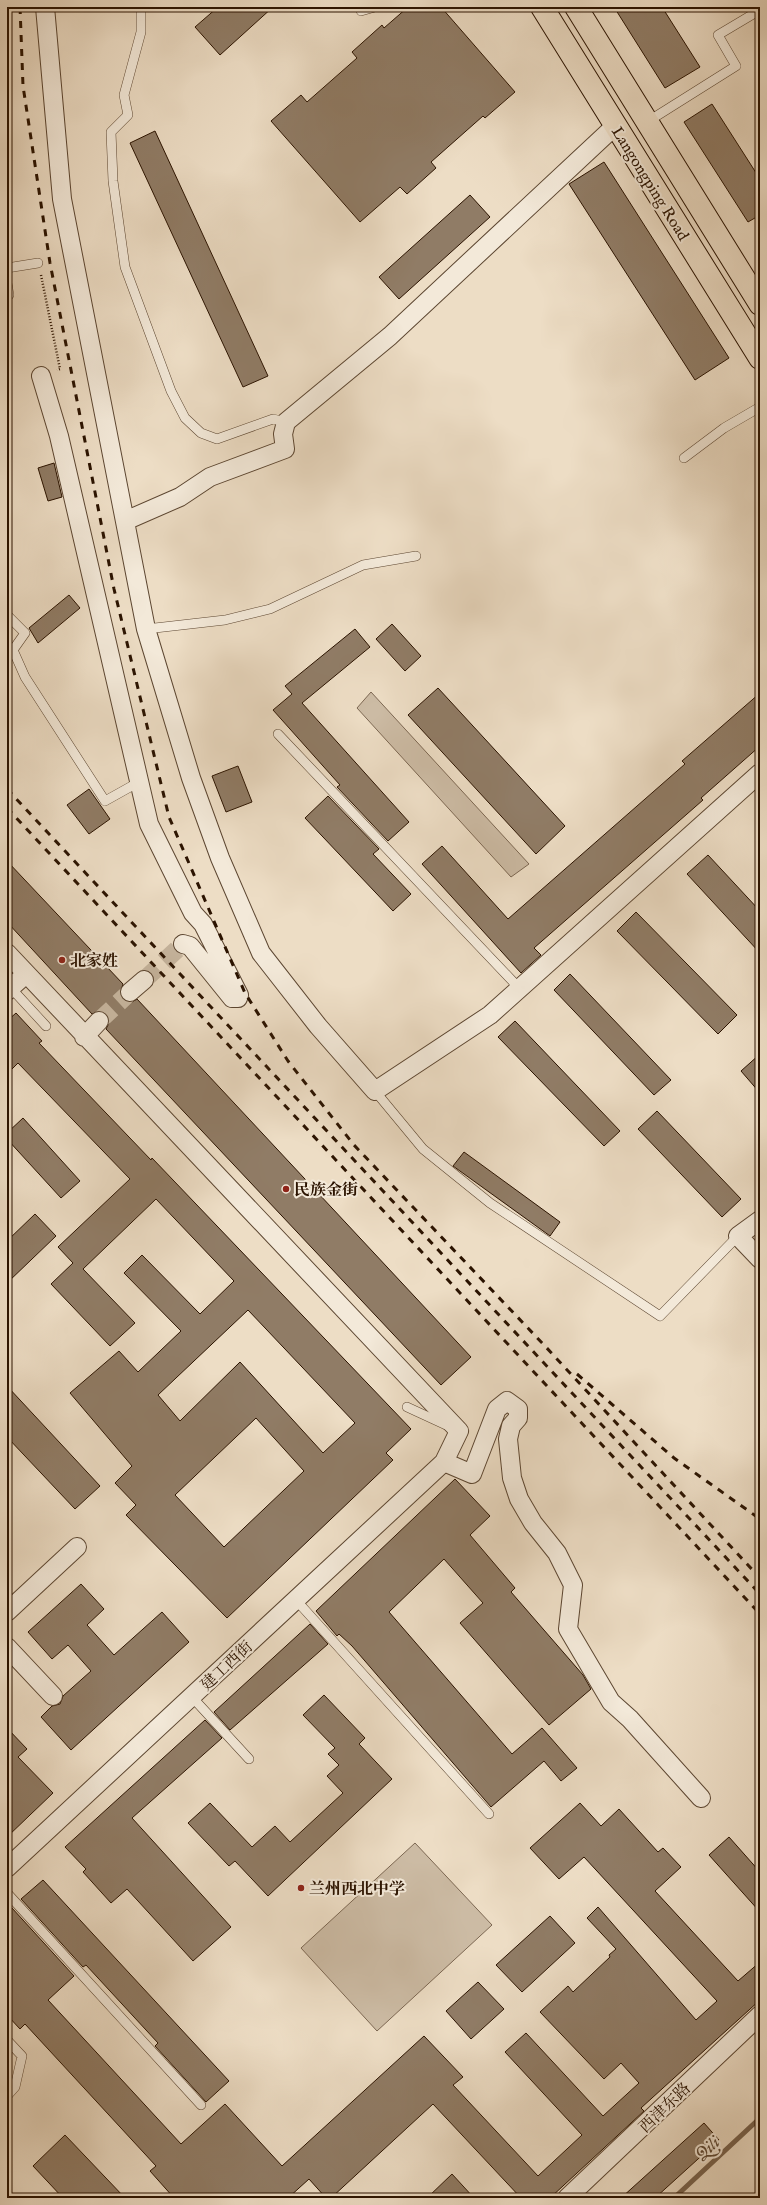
<svg xmlns="http://www.w3.org/2000/svg" width="767" height="2205" font-family="'IM FELL English','Noto Serif SC',serif">
<rect width="100%" height="100%" fill="#edddc5"/>
<filter id="stains"><feTurbulence type="fractalNoise" baseFrequency=".005" numOctaves="4"/><feColorMatrix values="0 0 0 0 .2 0 0 0 0 .09 0 0 0 0 .02 0 0 0 .5 -.17"/></filter>
<radialGradient id="worn" r=".72"><stop offset=".6" stop-color="#630" stop-opacity="0"/><stop offset="1" stop-color="#630" stop-opacity=".3"/></radialGradient>
<path fill="#ccbba4" stroke="#7c6752" d="M371 692 529 864 511 877 357 708Z
M415 1843 492 1925 377 2031 301 1948Z"/>
<g fill="none" stroke-linecap="round" stroke-linejoin="round">
<path stroke="#78634e" stroke-width="5" d="M674 2198 760 2118"/>
</g>
<path fill="#907c66" stroke="#2b1300" fill-rule="evenodd" d="M218 7H273L220 55 195 27Z
M408 7H441L515 92 485 118 483 116 431 162 436 168 407 194 400 187 360 222 271 121 301 95 307 102 357 58 352 52 382 25 384 28Z
M614 7H662L700 67 665 88Z
M712 104 760 179V215L748 222 684 122Z
M155 131 268 376 243 387 130 143Z
M604 162 729 358 695 380 569 184Z
M470 195 490 217 399 299 379 277Z
M54 463 62 497 48 501 38 468Z
M69 595 80 608 38 643 29 628Z
M392 624 421 656 405 671 376 639Z
M355 629 370 647 302 703 409 822 388 841 337 787 340 785 273 710 292 694 285 686Z
M438 688 565 826 536 854 408 715Z
M760 693V746L701 798 703 800 534 948 541 955 521 973 422 864 442 846 508 919 685 764 682 761Z
M238 766 252 802 226 812 212 776Z
M89 789 110 819 89 834 67 805Z
M328 796 379 849 373 854 411 894 393 911 305 818Z
M708 855 760 911V953L687 874Z
M7 861 123 984 120 994 122 999 132 1002 137 999 471 1357 441 1385 106 1029 109 1023 106 1014 101 1011 92 1014 7 922Z
M636 912 737 1015 718 1034 617 931Z
M570 974 671 1080 654 1095 554 990Z
M16 1013 42 1041 39 1043 151 1160 152 1158 411 1429 386 1453 393 1460 227 1618 126 1515 136 1505 115 1483 132 1466 70 1393 119 1351 138 1372 181 1331 124 1273 142 1255 200 1314 234 1281 156 1199 83 1269 135 1323 110 1346 51 1284 73 1263 58 1247 130 1179 18 1063 7 1074V1021ZM248 1310 355 1423 323 1453 240 1362 180 1421 158 1395ZM256 1418 304 1471 224 1547 175 1495Z
M515 1021 620 1131 604 1146 498 1037Z
M760 1054V1093L741 1071Z
M657 1111 741 1199 722 1217 638 1129Z
M23 1118 80 1181 61 1198 7 1139V1133Z
M464 1152 560 1222 550 1236 453 1166Z
M35 1214 56 1236 7 1283V1241Z
M7 1386 100 1486 75 1509 7 1437Z
M455 1479 490 1516 470 1535 515 1588 511 1592 583 1675 591 1689 549 1725 460 1623 483 1603 444 1559 389 1612 512 1754 542 1728 577 1768 561 1781 544 1761 491 1807 352 1646 339 1634 337 1636 316 1611Z
M81 1584 104 1609 87 1625 114 1655 162 1612 189 1642 71 1750 41 1717 52 1706 60 1704 63 1696 91 1671 68 1645 52 1659 28 1632Z
M310 1624 328 1644 230 1730 214 1712Z
M324 1695 365 1738 359 1744 392 1779 268 1896 235 1861 229 1866 188 1823 210 1803 252 1847 275 1826 290 1842 343 1793 327 1776 339 1765 328 1754 335 1748 303 1715Z
M205 1720 222 1738 132 1818 231 1927 193 1961 127 1889 111 1903 83 1872 86 1869 65 1847Z
M7 1728 27 1749 18 1757 53 1793 7 1837Z
M580 1803 601 1826 619 1809 658 1852 663 1848 681 1867 655 1891 738 1981 760 1962V2000L641 2108 644 2111 550 2198H521L433 2104 331 2198H326L309 2179 288 2198H174L150 2171 156 2166 25 2024 20 2029 7 2015V1912L12 1908 74 1976 48 2000 181 2144 225 2104 282 2166 424 2036 463 2077 453 2085 538 2176 582 2135 505 2052 526 2033 603 2116 639 2083 621 2063 604 2079 540 2012 568 1986 573 1992 610 1957 609 1955 616 1949 587 1918 598 1907 696 2020 717 2001 584 1857 559 1879 530 1848Z
M729 1837 760 1872V1912L709 1855Z
M43 1880 229 2081 206 2102 155 2046 158 2043 86 1965 83 1967 21 1899Z
M550 1916 575 1943 522 1992 496 1965Z
M478 1982 504 2009 471 2039 446 2011Z
M704 2123 719 2140 655 2198H621Z
M65 2135 125 2198H63L33 2166Z
M452 2174 474 2198H427Z"/>
<g fill="none" stroke-linecap="round" stroke-linejoin="round">
<path stroke="#c6b59e" stroke-width="18" stroke-dasharray="18 9" stroke-linecap="butt" d="M144 980 183 944
M99 1021 130 992"/>
<defs>
<path id="lane" d="M141 7V32L124 95 128 115 111 132 113 181 125 267 171 391 185 418 201 433 217 439 273 419 286 422
M361 11 375 7
M647 122 736 66 718 35 760 10
M7 268 38 263
M7 283 9 295H7
M684 458 724 428 760 407
M7 615 25 633 13 650 25 677 105 801 139 782
M146 629 225 620 270 609 363 565 416 556
M278 734 520 989
M11 988 46 1026
M375 1091 423 1149 490 1203 660 1316 738 1236
M407 1407 446 1425
M296 1600 489 1814
M192 1697 249 1759
M7 1893 201 2105
M7 2040 22 2056 15 2087 7 2096"/>
<path id="street" d="M45 7 62 199 146 629 191 778 220 858 261 953 318 1026 375 1091 490 1015 760 773
M41 376 59 436 149 824 193 913 203 924 239 995 238 998H232L190 946 183 944
M125 521 180 497 210 477 285 449 283 434 286 422 390 336 615 126
M7 953 459 1431 444 1462 7 1868
M7 991 26 974
M130 992 144 980
M84 1037 99 1021
M760 1220 738 1236 760 1259
M444 1462 472 1474 497 1409 507 1401 518 1409V1418L511 1426 508 1439 512 1478 519 1499 533 1523 557 1553 573 1585 568 1629 611 1702 630 1719 701 1798
M7 1612 77 1547
M7 1647 53 1696
M567 2198 760 2015"/>
<path id="highway" d="M542 7 760 358
M576 7 760 304"/>
</defs>
<use href="#lane" stroke="#5c4631" stroke-width="10"/>
<use href="#street" stroke="#5c4631" stroke-width="20"/>
<use href="#highway" stroke="#2b1300" stroke-width="24"/>
<path stroke="#2b1300" stroke-width="2.5" stroke-dasharray="1 2" stroke-linecap="butt" d="M41 275 60 369 57 370"/>
<use href="#lane" stroke="#f3e9d9" stroke-width="9"/>
<use href="#street" stroke="#f3e9d9" stroke-width="18"/>
<use href="#highway" stroke="#edddc5" stroke-width="22"/>
<path stroke="#2b1300" stroke-width="3" stroke-dasharray="7 7" stroke-linecap="butt" d="M20 7 23 86 50 263 114 589 169 817 245 993 288 1061 354 1145 544 1345 760 1578
M7 789 760 1594
M7 808 760 1614
M577 1374 674 1458 760 1519"/>
</g>
<g fill="#8f2418" stroke="#f3e9d9" stroke-width="1.5">
<circle cx="62" cy="960" r="4"/>
<circle cx="286" cy="1189" r="4"/>
<circle cx="301" cy="1888" r="4"/>
</g>
<g text-anchor="middle" stroke-width="4" stroke-linejoin="round" paint-order="stroke">
<g font-size="16" fill="#2b1300" stroke="#f3e9d9">
<text transform="translate(651 183) rotate(58)" y="6">Langongping Road</text>
<text transform="translate(226 1665) rotate(-43)" y="6">建工西街</text>
<text transform="translate(664 2107) rotate(-44)" y="6">西津东路</text>
</g>
<g font-size="16" font-weight="bold" fill="#2b1300" stroke="#f3e9d9" text-anchor="start">
<text x="70" y="966">北家姓</text>
<text x="294" y="1195">民族金街</text>
<text x="309" y="1894">兰州西北中学</text>
</g>
<g font-size="17" font-style="italic" fill="#5e4834" stroke="#f3e9d9">
<text transform="translate(707 2148) rotate(-43)" y="6">Qili</text>
</g>
</g>
<rect width="767" height="2205" fill="none" stroke="#edddc5" stroke-width="24"/>
<rect x="8" y="8" width="751" height="2189" fill="none" stroke="#2b1300" stroke-width="2"/>
<rect x="12" y="12" width="743" height="2181" fill="none" stroke="#2b1300"/>
<rect width="100%" height="100%" filter="url(#stains)"/>
<rect width="100%" height="100%" fill="url(#worn)"/>
</svg>
